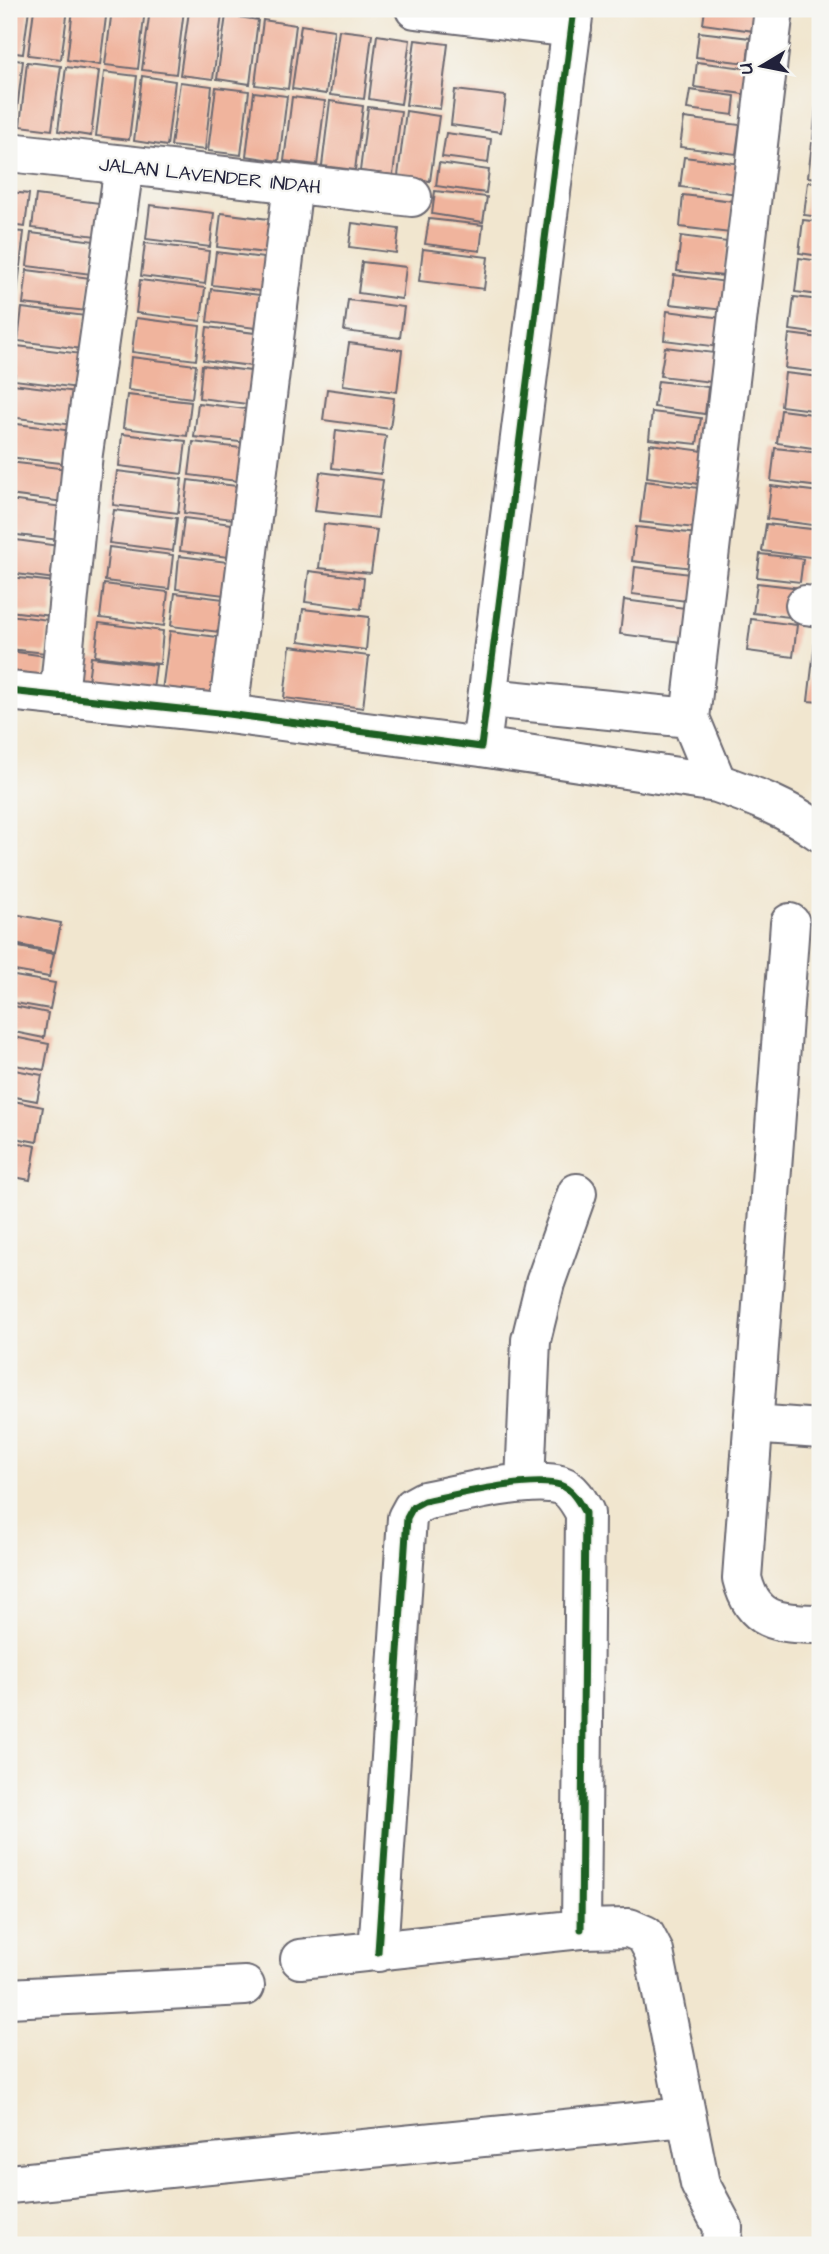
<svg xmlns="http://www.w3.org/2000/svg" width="829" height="2254" font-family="'Architects Daughter',sans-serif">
<rect width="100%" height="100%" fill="#f6f6f2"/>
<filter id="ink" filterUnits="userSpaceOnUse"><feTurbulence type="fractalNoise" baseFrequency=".0143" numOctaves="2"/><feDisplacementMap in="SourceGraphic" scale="14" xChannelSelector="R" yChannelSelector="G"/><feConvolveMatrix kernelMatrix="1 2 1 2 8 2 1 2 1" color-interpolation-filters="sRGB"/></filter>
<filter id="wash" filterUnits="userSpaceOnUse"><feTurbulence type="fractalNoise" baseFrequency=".00686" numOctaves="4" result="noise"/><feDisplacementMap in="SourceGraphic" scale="28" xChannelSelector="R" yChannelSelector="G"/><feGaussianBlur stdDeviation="1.57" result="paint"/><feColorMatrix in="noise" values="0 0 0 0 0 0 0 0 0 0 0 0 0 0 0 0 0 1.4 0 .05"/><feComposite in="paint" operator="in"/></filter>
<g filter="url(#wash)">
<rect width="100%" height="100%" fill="#f1e6cf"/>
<g id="blocks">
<path fill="#f0b49d" d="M9 9H29L23 54 9 52Z
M34 9H68L61 59 28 55Z
M73 9H107L100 65 67 60Z
M112 9H145L138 69 105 65Z
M150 9 184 10 176 74 142 70Z
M705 9H757L754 31 703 24Z
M189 11 222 15 213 79 180 75Z
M226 15 258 20 250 84 217 79Z
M263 20 296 25 288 89 255 85Z
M301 25 334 30 326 94 292 89Z
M339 30 372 34 364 99 330 95Z
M699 32 750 38 747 63 696 57Z
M377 35 410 40 401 104 369 99Z
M415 40 448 44 440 109 406 105Z
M9 59 23 61 15 126 9 125Z
M27 62 61 66 52 130 20 126Z
M697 62 753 69 750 95 694 87Z
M66 67 99 71 91 136 58 131Z
M104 72 137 76 129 140 96 136Z
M142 76 175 81 167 146 134 141Z
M180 82 212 86 205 150 171 146Z
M216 87 249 91 241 155 208 151Z
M455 90 506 96 501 132 451 125Z
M690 90 735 96 733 115 687 109Z
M254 92 287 96 279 161 246 156Z
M292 97 325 101 317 165 284 161Z
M330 101 363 106 355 170 322 166Z
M816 106H820V140L813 139Z
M368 107 401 111 393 175 360 171Z
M406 111 439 116 430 181 398 176Z
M684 118 740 125 736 154 680 147Z
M446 133 491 139 488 163 442 157Z
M812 143 820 144V178L808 177Z
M684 157 742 164 738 194 680 187Z
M439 163 489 170 486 193 436 186Z
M808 182 820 183V217L804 215Z
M435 191 487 197 483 222 432 214Z
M9 192 29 194 25 227 9 225Z
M36 195 100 203 96 236 32 228Z
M683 195 733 201 730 233 680 227Z
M150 205 214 213 210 247 146 239Z
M221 213 285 221 281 255 217 247Z
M429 219 483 225 480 251 425 244Z
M803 220 820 222V256L799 253Z
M352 223 399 229 396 253 349 247Z
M9 231 24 232 20 266 9 264Z
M31 233 95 241 91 274 27 266Z
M681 236 728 242 724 276 677 271Z
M145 243 209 251 205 284 141 276Z
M423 249 488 257 484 289 419 281Z
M216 252 280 260 276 293 212 285Z
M799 258 820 261V295L795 292Z
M362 262 406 267 402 299 358 293Z
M9 268 20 269 16 303 9 302Z
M27 270 91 278 87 311 23 304Z
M674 275 727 282 724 310 670 304Z
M140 280 205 288 201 321 136 313Z
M211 289 276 297 272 330 207 322Z
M794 297 820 300V334L790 330Z
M348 300 404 307 400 338 344 331Z
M9 307 16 308 11 340H9Z
M22 308 86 316 82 349 18 341Z
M667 311 723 318 719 347 664 340Z
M136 318 200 326 196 360 132 352Z
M207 327 271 335 267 368 203 360Z
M789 334 820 338V372L785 368Z
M349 343 402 350 397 392 343 385Z
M17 346 82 354 78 388 14 380Z
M665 347 723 354 720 383 660 376Z
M131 357 196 365 192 398 128 390Z
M202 365 267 373 263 406 199 398Z
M785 373 820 377V411L781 406Z
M658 381 708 387 705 414 654 407Z
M13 384 77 392 73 425 9 417Z
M327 389 394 398 390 429 323 420Z
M127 395 191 402 187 436 123 428Z
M198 403 262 411 258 444 194 437Z
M781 410 820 415V449L777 443Z
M652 412 701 418 697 444 649 439Z
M9 423 73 431 69 464 9 457Z
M336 430 386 436 381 474 332 468Z
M122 434 186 441 182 474 119 466Z
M193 442 257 450 253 483 189 475Z
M650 444 704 451 699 484 647 477Z
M775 448 820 453V487L771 481Z
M9 462 68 469 64 502 9 495Z
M117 471 182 479 178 513 113 505Z
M320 472 383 480 378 518 315 511Z
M188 480 253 488 249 521 184 513Z
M645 481 699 488 695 528 640 522Z
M771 486 820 492V526L767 519Z
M9 500 63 507 59 540 9 534Z
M114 510 177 518 173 551 109 543Z
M184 518 248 526 244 559 180 551Z
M324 524 377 530 371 573 319 568Z
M766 524 820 530 818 558 762 551Z
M636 527 697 534 693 568 632 561Z
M9 539 59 546 55 579 9 573Z
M109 547 173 555 169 589 105 581Z
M760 554 803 559 800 582 757 577Z
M179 556 244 564 240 597 176 589Z
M635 567 698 575 694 602 632 594Z
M309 571 364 578 361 609 305 602Z
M9 577 55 582 51 616 9 611Z
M757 583 801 588 798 618 753 613Z
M104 584 168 592 164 626 100 618Z
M175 593 240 601 235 634 171 626Z
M624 600 693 609 689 643 620 634Z
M303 609 369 617 366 650 299 641Z
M9 615 49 620 46 653 9 649Z
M751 619 797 625 793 657 747 651Z
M99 623 163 631 160 664 95 656Z
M170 631 234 639 225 706 161 698Z
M816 633H820V702L808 701Z
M290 646 369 656 363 708 284 698Z
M9 651 46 656 42 689 9 685Z
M91 657 156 665 152 698 87 690Z
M9 913 61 923 55 952 9 943Z
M9 945 54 954 49 977 9 970Z
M9 975 55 983 50 1009 9 1002Z
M9 1005 48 1013 44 1038 9 1031Z
M9 1036 49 1044 44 1070 9 1064Z
M9 1069 42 1075 37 1101 9 1096Z
M9 1100 43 1107 37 1142 9 1137Z
M9 1141 36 1146 30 1180 9 1176Z"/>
</g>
</g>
<g filter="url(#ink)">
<use href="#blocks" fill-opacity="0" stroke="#6a676f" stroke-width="2"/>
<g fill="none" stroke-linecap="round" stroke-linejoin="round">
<defs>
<path id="minor" d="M415 9 572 28
M9 152 412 197
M805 605 820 607
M9 691 228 714 481 747 574 9
M59 697 83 453 124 166
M228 714 293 184
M690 718 774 9
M481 747 717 783 690 718 489 698
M717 783C754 796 788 809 820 832
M790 923 742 1578C753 1624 780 1623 820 1624
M753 1424 820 1429
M525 1483 531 1340 545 1283 577 1193
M378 1952 407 1518 413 1507 424 1501C455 1495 531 1476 560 1485 572 1489 579 1502 585 1513L581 1929
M300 1959 581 1929 629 1928 645 1935 654 1952 700 2184 723 2227 722 2245
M9 1998 245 1986
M9 2184 685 2117"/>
</defs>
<use href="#minor" stroke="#6a676f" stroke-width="42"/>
<use href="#minor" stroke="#fff" stroke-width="38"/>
<defs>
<path id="cycleway" d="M9 691 228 714 481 747 574 9
M378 1952 407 1518 413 1507 424 1501C455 1495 531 1476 560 1485 572 1489 579 1502 585 1513L581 1929"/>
</defs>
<use href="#cycleway" stroke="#f6f6f2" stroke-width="11"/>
<use href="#cycleway" stroke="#1b5e20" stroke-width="7"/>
</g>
</g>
<g text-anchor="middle" stroke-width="5" stroke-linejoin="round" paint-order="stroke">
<g font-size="19" fill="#22223b" stroke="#f6f6f2">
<text transform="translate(210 175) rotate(6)" y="7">JALAN LAVENDER INDAH</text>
</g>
</g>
<rect width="829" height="2254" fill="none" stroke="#f6f6f2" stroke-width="35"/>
<g transform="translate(762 66) rotate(260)" stroke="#f6f6f2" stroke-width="5" paint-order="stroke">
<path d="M0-5L12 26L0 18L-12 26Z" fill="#22223b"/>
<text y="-10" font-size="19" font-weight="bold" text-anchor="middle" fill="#22223b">U</text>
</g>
</svg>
